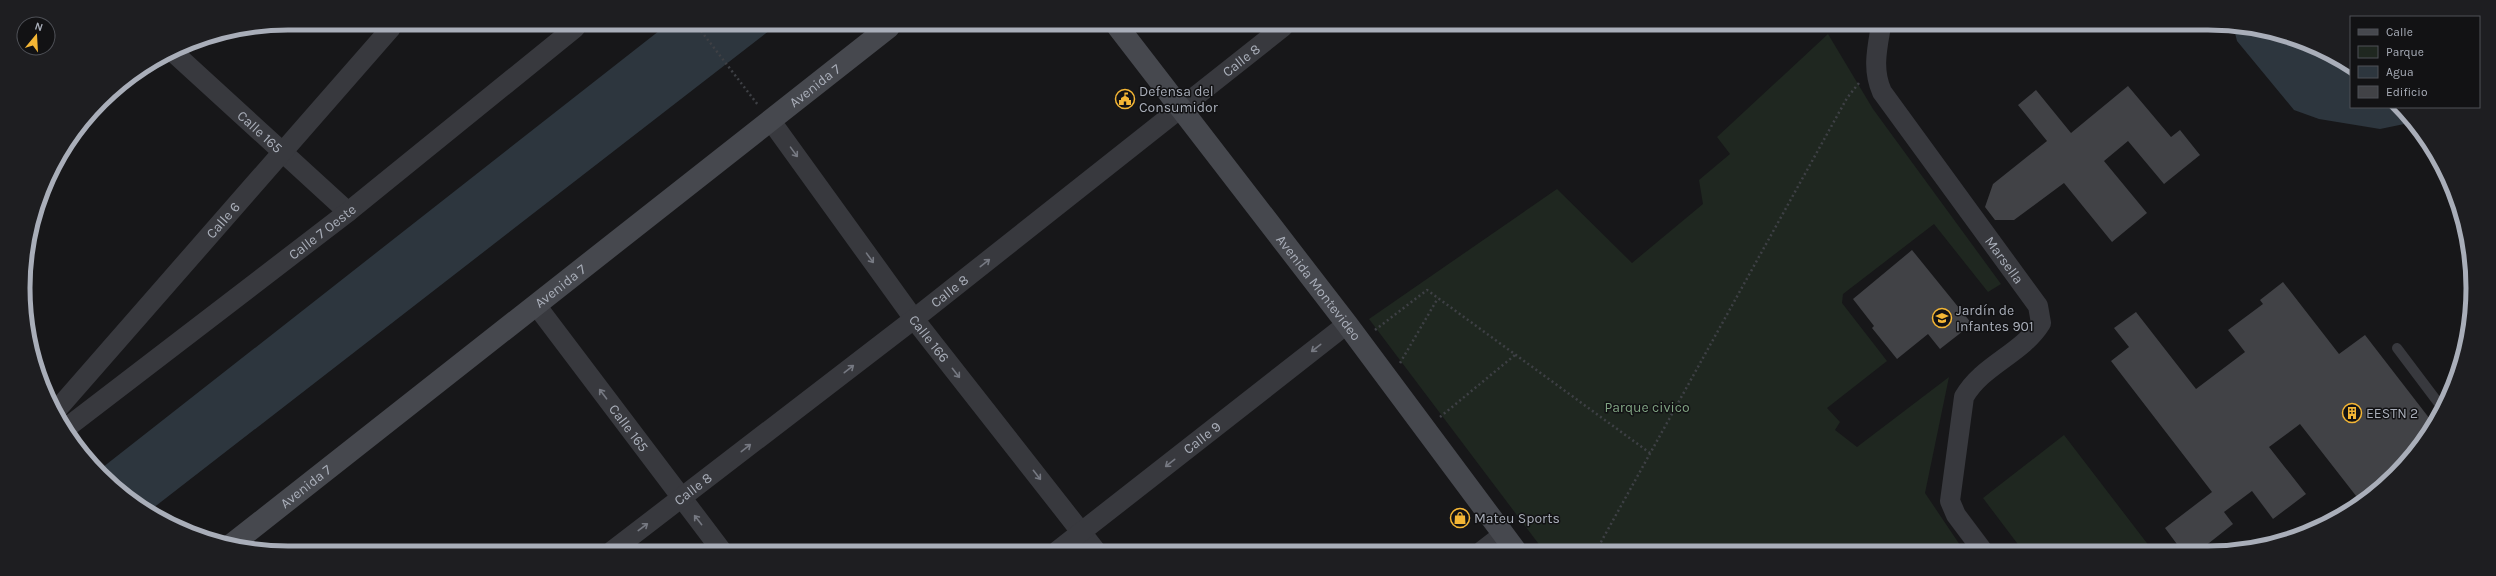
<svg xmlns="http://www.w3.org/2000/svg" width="2496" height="576" font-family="Karla,sans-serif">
<rect width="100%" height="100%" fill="#171719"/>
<path fill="#1f2720" d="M1828 34 1873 109 2001 284 1988 292 1934 224 1843 294 1842 303 1887 361 1827 408 1840 422 1835 430 1857 447 1949 377 1925 493 1964 551H1544L1369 319 1557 189 1632 263 1703 204 1699 180 1730 154 1717 137Z
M2064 435 2153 551H2023L1983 498Z"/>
<path fill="#2d363e" d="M2233 25C2270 25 2322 45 2351 66V107H2400L2414 122 2380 129 2319 119 2294 110 2237 41Z
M664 27H774L148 512 113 487 98 471Z"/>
<path fill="#414246" d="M2128 86 2171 137 2180 130 2200 155 2164 184 2128 141 2104 161 2147 213 2112 242 2064 183 2014 220H1995L1985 207 1993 184 2047 141 2018 105 2036 90 2071 133Z
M1912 250 1972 324 1940 349 1928 334 1897 359 1872 328 1874 326 1853 299Z
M2283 282 2339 354 2365 335 2433 423 2395 476 2360 501 2300 424 2269 447 2306 494 2273 519 2252 491 2224 512 2233 524 2199 551H2182L2165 528 2212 492 2111 361 2129 347 2114 328 2136 312 2196 389 2245 352 2228 330 2263 304 2260 300Z"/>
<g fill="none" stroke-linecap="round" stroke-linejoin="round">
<path stroke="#3e4045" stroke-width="2.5" stroke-dasharray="2 3" stroke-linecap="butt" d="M698 27 758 105
M1375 330 1427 290 1650 453
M1400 363 1438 298
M1440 417 1515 355
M1596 551 1847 98 1859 83"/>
<path stroke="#38393e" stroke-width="10" d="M2397 348 2443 409"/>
<g stroke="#38393e" stroke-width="20">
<path id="s1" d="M1881 26C1877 49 1872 70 1882 92L2038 306 2041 323C2022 354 1982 365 1964 397L1950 501 1956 515 1983 551"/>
<path id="s2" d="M173 52 348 212"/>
<path id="s3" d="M771 121 914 319 1096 551"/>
<path id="s4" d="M536 305 722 551"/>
<path id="s5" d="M55 412 391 28"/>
<path id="s6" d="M65 429 348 212 575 28"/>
<path d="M239 538 248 549"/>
<path id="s7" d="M612 551 914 319 1283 27"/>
<path id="s8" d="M1057 551 1347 324"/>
<path d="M1482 551 1504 534"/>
</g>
<g stroke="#46484e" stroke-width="22">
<path id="s9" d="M1118 27 1347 324 1516 551"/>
<path id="s10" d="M231 545 889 27"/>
</g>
</g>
<defs><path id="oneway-shaft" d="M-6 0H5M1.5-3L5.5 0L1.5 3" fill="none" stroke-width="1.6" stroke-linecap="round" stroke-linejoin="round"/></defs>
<g stroke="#767982">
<use href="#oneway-shaft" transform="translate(794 152) rotate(54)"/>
<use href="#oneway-shaft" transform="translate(870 258) rotate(54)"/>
<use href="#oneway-shaft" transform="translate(985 263) rotate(-38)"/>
<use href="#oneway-shaft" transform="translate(1316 348) rotate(142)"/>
<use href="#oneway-shaft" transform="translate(849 369) rotate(-38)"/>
<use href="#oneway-shaft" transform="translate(956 373) rotate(52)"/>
<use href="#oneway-shaft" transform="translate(603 394) rotate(-127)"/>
<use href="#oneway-shaft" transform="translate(746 448) rotate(-38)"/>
<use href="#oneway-shaft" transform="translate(1170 463) rotate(142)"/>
<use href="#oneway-shaft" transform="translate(1037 475) rotate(52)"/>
<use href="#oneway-shaft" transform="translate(698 520) rotate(-128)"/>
<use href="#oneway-shaft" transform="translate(643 527) rotate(-37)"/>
</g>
<defs>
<symbol id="civic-ring" viewBox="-11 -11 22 22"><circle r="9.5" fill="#121214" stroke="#f4b635" stroke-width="1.5"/><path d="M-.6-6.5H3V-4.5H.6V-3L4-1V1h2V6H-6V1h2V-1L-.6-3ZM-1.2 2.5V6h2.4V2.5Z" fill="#f4b635"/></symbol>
<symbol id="school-ring" viewBox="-11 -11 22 22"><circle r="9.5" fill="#121214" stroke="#f4b635" stroke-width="1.5"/><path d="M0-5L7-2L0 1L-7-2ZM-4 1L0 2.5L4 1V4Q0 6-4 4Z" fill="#f4b635"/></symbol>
<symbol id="building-ring" viewBox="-11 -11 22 22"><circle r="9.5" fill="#121214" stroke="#f4b635" stroke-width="1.5"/><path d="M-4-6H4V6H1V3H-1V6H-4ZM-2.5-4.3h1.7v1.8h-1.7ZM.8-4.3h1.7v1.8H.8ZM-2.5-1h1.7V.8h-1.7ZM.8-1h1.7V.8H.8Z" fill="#f4b635"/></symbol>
<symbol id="shop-ring" viewBox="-11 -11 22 22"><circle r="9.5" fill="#121214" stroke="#f4b635" stroke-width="1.5"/><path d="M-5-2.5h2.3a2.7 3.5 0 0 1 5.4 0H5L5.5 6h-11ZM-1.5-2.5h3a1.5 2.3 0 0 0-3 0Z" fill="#f4b635"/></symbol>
</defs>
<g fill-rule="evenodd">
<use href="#civic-ring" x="1114" y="88" width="22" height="22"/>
<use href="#school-ring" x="1931" y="307" width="22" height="22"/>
<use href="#building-ring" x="2341" y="402" width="22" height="22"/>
<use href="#shop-ring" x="1449" y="507" width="22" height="22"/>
</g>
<g text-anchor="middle" stroke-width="3" stroke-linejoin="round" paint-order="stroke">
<g font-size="14" fill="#a9aeb9" stroke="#121214">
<text dy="5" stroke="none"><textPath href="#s7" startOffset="798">Calle 8</textPath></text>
<text dy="5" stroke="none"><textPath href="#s10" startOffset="743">Avenida 7</textPath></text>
<text dy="5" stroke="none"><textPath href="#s2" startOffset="118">Calle 165</textPath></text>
<text dy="5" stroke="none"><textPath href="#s5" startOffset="255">Calle 6</textPath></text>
<text dy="5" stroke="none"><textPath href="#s6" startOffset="324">Calle 7 Oeste</textPath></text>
<text dy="5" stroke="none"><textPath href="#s1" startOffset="275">Marsella</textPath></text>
<text dy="5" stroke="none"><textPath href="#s10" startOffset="419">Avenida 7</textPath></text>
<text dy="5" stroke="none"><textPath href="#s9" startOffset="329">Avenida Montevideo</textPath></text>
<text dy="5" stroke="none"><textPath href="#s7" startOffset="426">Calle 8</textPath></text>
<text dy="5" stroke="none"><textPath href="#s3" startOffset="269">Calle 166</textPath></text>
<text dy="5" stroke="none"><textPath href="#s4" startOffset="154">Calle 165</textPath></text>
<text dy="5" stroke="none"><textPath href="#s8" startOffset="184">Calle 9</textPath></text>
<text dy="5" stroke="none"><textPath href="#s10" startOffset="95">Avenida 7</textPath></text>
<text dy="5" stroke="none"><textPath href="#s7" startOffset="102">Calle 8</textPath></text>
</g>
<g font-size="14" fill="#a9aeb9" stroke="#121214" text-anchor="start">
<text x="1139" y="96">Defensa del<tspan x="1139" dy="16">Consumidor</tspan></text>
<text x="1956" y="315">Jardín de<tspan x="1956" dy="16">Infantes 901</tspan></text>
<text x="2366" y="418">EESTN 2</text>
<text x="1474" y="523">Mateu Sports</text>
</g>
<g font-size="14" fill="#80a483" stroke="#121214">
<text x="1647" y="412">Parque civico</text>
</g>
</g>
<path d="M0 0H2496V576H0ZM288 30H2208A258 258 0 0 1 2466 288V288A258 258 0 0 1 2208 546H288A258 258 0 0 1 30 288V288A258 258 0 0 1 288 30Z" fill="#1e1e21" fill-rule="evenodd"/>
<path fill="none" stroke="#a9aeb9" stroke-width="5" d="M288 30H2208A258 258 0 0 1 2466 288V288A258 258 0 0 1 2208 546H288A258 258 0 0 1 30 288V288A258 258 0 0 1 288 30Z"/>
<rect x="2350" y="16" width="130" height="92" fill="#121214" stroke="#4e5056"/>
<rect x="2358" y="29" width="20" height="6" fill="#46484e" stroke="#4e5056"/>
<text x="2386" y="36" font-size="12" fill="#a9aeb9">Calle</text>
<rect x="2358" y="46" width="20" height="12" fill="#1f2720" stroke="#4e5056"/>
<text x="2386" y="56" font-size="12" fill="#a9aeb9">Parque</text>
<rect x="2358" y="66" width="20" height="12" fill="#2d363e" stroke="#4e5056"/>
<text x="2386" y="76" font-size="12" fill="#a9aeb9">Agua</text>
<rect x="2358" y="86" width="20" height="12" fill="#414246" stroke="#4e5056"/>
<text x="2386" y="96" font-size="12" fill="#a9aeb9">Edificio</text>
<g transform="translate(36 36) rotate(18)"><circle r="19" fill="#121214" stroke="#4e5056"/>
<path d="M0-3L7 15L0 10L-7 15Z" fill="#f4b635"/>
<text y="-6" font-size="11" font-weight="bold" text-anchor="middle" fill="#a9aeb9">N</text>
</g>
</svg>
